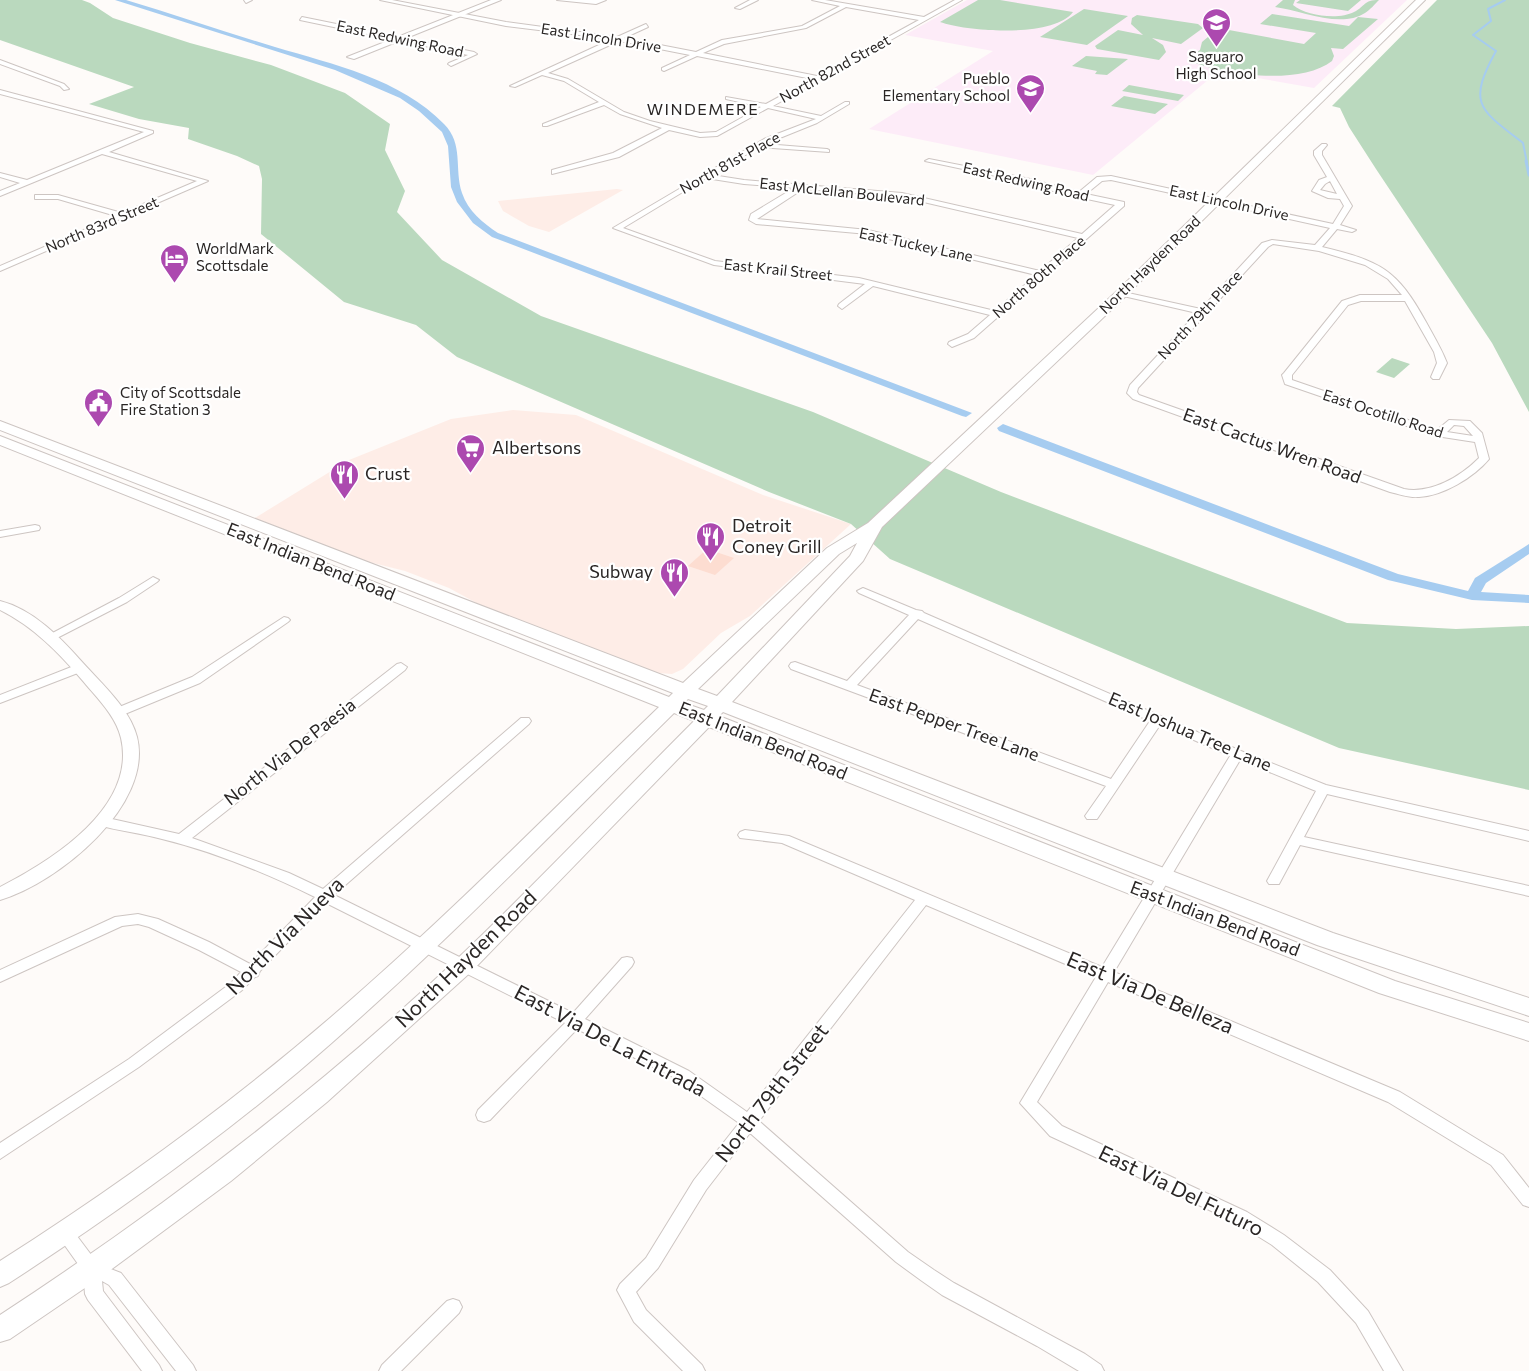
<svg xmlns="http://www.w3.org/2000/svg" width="1529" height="1371" font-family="Commissioner,sans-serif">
<rect width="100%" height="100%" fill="#fefbf9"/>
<path fill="#feede7" d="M617 189 623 190 549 232 529 226 503 211 498 201Z
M513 410 576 415 763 495 851 524 750 616 721 633 683 669 672 674 658 673 482 606 449 588 405 571 365 561 255 518 349 460 451 419Z"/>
<path fill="#fdecf8" d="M967 0H1407L1314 88 1219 71 1093 175 869 129 993 51 905 35Z"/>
<path fill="#bad9be" d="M0 0H82L90 3 113 18 190 43 271 65 345 93 390 124 385 150 405 191 397 212 442 260 541 316 813 412 1001 492 1347 623 1456 629 1529 626V790L1339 748 890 559 851 524 769 492 457 357 416 325 344 302 261 234 262 179 259 166 237 156 188 139 189 128 139 119 89 104 134 87 0 40Z
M978 0H1000L1073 12C1054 38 968 32 940 22Z
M1283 0H1295L1293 5C1306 16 1339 20 1354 12 1366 6 1363 0 1379 0 1375 4 1370 10 1365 13 1340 29 1300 10 1275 7Z
M1300 0H1361L1348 11 1296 3Z
M1437 0H1529V412L1492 343 1376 169 1349 127 1340 108 1332 106Z
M1084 9 1128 16 1087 45 1040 37Z
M1272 14 1349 26 1358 17 1378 19 1343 49 1331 48 1334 56 1332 61C1300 86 1222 75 1187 60L1200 50 1202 42 1215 31 1229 30 1304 44 1316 33 1260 24Z
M1137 15 1198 24 1203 28 1181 44 1152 38 1163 45 1166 52 1159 60 1097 49 1095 46 1118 30 1143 35 1131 24 1132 18Z
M1086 56 1128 59 1107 75 1095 74 1097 71 1072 66Z
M1129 85 1184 95 1178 101 1122 91Z
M1124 96 1168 104 1155 114 1111 106Z
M1392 358 1410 364 1394 378 1376 372Z"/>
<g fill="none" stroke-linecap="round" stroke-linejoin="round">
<path stroke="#a6ccf0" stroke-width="2" d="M1505 0 1488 9 1491 21 1473 35 1496 51C1467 104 1479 109 1523 143L1527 163"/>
<path stroke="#a6ccf0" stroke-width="3" d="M1526 161 1529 175"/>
<path fill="#a6ccf0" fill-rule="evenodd" d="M115 0H126C176 15 225 32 275 47 332 64 401 79 444 124 464 144 454 169 462 193 468 211 483 223 498 233L972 413 966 417 962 416 492 237 473 223 457 202 451 187 448 146 442 132 419 111 400 98 335 70Z
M1003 424 1398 574 1468 591 1475 578 1529 544V554L1486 583 1481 592 1529 595V603L1472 600 1388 580 999 431 997 428Z"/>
</g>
<path fill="#fdddd1" d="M707 549 734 558 715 575 688 566Z"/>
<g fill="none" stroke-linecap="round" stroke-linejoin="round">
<defs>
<path id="minor" d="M244 0H252L246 3Z
M380 0H392L506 22 617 37 646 24 648 27 624 38 696 52 722 40 802 26 840 6 812 0H825L924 17 955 0H962L773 106 821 116 845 102H849V104L817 123 765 144 827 149 829 150V152L759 147 712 175 744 180 902 193 1082 234 1115 205 1059 193 1029 183 925 161 929 159 1030 179 1079 192 1097 177 1111 176 1333 224 1344 206 1340 199 1328 198 1312 191 1319 180 1327 177 1314 155V151L1322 144H1326L1327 145 1322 151V155L1352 206 1340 225 1356 230 1352 232 1337 229 1322 247C1380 261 1397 269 1426 322 1433 335 1441 348 1447 363L1439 379H1433L1431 377 1437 363 1434 352 1405 301H1361L1348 305 1292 375V380L1437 430 1449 420 1470 421 1482 433 1489 459C1474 477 1443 496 1419 497 1409 498 1399 494 1390 492L1133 399 1127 393 1130 385 1197 313 1119 295V291L1201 309 1262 243 1272 240 1315 245 1330 228 1111 180 1102 181 1086 194 1124 202V206L974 338 952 347 948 344 949 342 968 334 990 315 873 286 842 309 838 306 839 304 865 284 714 265 613 228 764 139 816 119 768 108 717 136 700 137 669 130 619 157 552 174V170L613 153 662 128 620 114 604 105 547 126H543V124L599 102 564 81 542 75 515 87 510 86 612 39 506 26ZM846 7 919 20 817 76 703 53 724 44 806 28ZM619 41 690 55 662 68V70L664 71 697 56 812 79 766 104 726 97V99L761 107 716 132 700 133 650 121 624 112 568 79 548 73ZM706 178 744 184 794 188 751 214 749 220 756 224 868 234 1036 275 995 311 859 278 715 261 623 228ZM1330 181 1337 194 1320 190 1325 184ZM803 189 902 197 1078 238 1040 271 868 230 757 219ZM1273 244 1319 251 1365 265 1388 279 1402 295H1360L1342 301 1284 373 1282 375 1285 384 1436 436 1475 442 1479 458C1460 477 1431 494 1404 489L1139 395 1137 392 1138 388 1268 247ZM1454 425 1464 426 1473 436 1447 432Z
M557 0H606L596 4Z
M750 0H758L740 9 735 8Z
M302 17 474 52 477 54 451 66 448 64 449 63 468 55 300 20Z
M0 60 64 84 69 89 64 90 60 86 0 64Z
M0 90 153 131V133L109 152 208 181 0 271V266L116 216 58 199H35V195H58L122 213 197 181 102 154 0 196V191L20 183 0 177V173L27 180 144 132 0 94Z
M35 525 39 526 40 528 39 530 0 537V531Z
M153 577 159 580 157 582 127 602 55 639 51 640 45 637 119 598Z
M863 588 916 610 922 611 924 613 1241 751 1326 785 1529 831V841L1327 794 1304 837 1529 886V896L1300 845 1279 884H1269L1267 881 1316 791 1240 760 1114 972 1400 1092 1503 1155 1529 1188V1207L1523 1205 1491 1165 1388 1102 1108 982 1037 1102 1062 1126 1247 1212 1284 1235 1330 1270 1368 1311 1403 1371H1384L1356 1323 1318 1282 1272 1245 1235 1222 1050 1136 1020 1103 1096 977 926 905 759 1121 908 1252 934 1270 954 1283 1085 1354 1101 1365 1104 1371H1079L1037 1346 942 1295 922 1281 896 1262 750 1133 706 1190 658 1268 636 1292 646 1310 702 1365 705 1371H683L634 1322 617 1290 620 1284 646 1258 694 1180 739 1123 677 1079 577 1029 490 1120 484 1122 478 1120 476 1115 478 1110 565 1023 326 903 260 971 258 976 255 977 241 991 139 1067 0 1159V1143L129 1059 231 983 241 972 199 950 149 927 138 924 122 926 0 982V970L115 917 138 914 158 919 209 942 250 964 315 897C266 873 215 852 162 839 141 833 119 831 98 825L96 822 98 819 103 817 179 834 397 664 401 663 407 667 405 670 192 838 289 873 323 889 521 718H529L531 721 529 724 334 895 573 1013 622 958 627 957 632 958 634 962 632 966 585 1019 689 1071 747 1112 915 900 782 843 740 838 738 835 740 832 745 830 789 836 1102 967 1230 756 1160 725 1097 819H1087L1085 816 1106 786 791 669 789 666 791 663 795 662 847 681 909 615 859 593 857 591ZM918 619 1150 721 1111 779 857 685Z
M284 617 288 618 290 620 288 622 200 683 120 716 116 717 110 713 112 710 192 677Z
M79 664 83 665 85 668 83 671 0 703V695Z
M65 1226 71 1228 98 1264 121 1273 193 1365 196 1371H176L109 1285 102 1281 103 1291 159 1365 162 1371H142L88 1300 85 1294 83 1271 56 1233 59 1228Z
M453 1299 459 1301 462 1307 459 1313 401 1371H379L382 1365 447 1301Z"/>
<path id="tertiary" d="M491 0H501L354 59 347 57Z
M0 601C33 609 62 639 83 663 102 684 130 709 137 737 154 805 58 883 0 900V887C53 860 137 807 121 738 116 716 97 698 83 681 59 653 34 627 0 610Z"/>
<path id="secondary" d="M1416 0H1425L1126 296 882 527 863 561 732 702 1333 933 1529 998V1016L1317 945 723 712 719 716 1395 981 1529 1023V1041L1379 993 709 727 472 971 327 1102 231 1181 101 1277 10 1339 0 1342V1315C162 1209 316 1092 457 959 538 882 615 800 694 721L674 713C551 834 430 960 298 1072 206 1149 109 1218 9 1283L0 1287V1261C124 1182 243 1095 353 998 459 905 558 804 659 707L0 445V436L669 697 673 693 0 430V421L683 683 827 548 868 523 1118 290ZM857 543 850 556 717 696 698 689 839 554ZM688 699 708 706 704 710 684 703Z"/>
</defs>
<use href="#minor" stroke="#cdc5c2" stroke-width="2"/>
<use href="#tertiary" stroke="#cdc5c2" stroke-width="2"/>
<use href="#secondary" stroke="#cdc5c2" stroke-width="2"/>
<use href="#minor" fill="#fff" fill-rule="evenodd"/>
<use href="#tertiary" fill="#fff" fill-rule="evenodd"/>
<use href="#secondary" fill="#fff" fill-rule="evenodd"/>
</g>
<defs>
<symbol id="school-pin" viewBox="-11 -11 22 30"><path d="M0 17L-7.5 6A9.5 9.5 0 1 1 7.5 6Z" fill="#ac49af" stroke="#fff"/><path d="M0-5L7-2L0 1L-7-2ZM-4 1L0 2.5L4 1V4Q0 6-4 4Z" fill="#fff"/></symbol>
<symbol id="hotel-pin" viewBox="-11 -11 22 30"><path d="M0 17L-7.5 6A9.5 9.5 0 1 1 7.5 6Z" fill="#ac49af" stroke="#fff"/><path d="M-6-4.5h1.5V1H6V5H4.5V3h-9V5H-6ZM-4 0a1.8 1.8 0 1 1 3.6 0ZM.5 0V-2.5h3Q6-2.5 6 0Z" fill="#fff"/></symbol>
<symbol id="civic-pin" viewBox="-11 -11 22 30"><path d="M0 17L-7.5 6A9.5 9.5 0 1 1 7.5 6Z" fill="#ac49af" stroke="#fff"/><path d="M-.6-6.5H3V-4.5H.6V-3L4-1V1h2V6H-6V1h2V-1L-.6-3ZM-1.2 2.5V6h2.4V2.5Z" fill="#fff"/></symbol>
<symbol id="supermarket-pin" viewBox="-11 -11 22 30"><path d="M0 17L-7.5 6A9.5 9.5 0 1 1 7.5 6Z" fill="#ac49af" stroke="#fff"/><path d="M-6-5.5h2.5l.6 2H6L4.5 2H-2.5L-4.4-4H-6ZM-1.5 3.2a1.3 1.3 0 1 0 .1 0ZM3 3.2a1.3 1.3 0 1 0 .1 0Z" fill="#fff"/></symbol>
<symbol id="restaurant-pin" viewBox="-11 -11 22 30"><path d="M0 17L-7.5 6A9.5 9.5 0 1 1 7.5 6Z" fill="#ac49af" stroke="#fff"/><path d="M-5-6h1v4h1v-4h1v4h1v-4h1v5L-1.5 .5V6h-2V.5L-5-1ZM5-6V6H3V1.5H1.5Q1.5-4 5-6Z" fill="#fff"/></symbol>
</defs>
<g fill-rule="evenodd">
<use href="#school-pin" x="1200" y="6" width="33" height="45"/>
<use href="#school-pin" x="1014" y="72" width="33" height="45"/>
<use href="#hotel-pin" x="158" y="242" width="33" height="45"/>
<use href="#civic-pin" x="82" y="386" width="33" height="45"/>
<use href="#supermarket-pin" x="454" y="432" width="33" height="45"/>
<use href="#restaurant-pin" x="328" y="458" width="33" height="45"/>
<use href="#restaurant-pin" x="694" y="520" width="33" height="45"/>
<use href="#restaurant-pin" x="658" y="556" width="33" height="45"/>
</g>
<g text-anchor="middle" stroke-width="4.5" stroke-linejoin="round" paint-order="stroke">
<g font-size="15" fill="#2a2625" stroke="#fff">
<text transform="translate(601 38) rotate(9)" y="5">East Lincoln Drive</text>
<text transform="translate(400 39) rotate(12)" y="5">East Redwing Road</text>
<text transform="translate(835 69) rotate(-29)" y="5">North 82nd Street</text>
<text transform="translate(730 163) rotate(-29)" y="5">North 81st Place</text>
<text transform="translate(1026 182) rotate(13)" y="5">East Redwing Road</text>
<text transform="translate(842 192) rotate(6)" y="5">East McLellan Boulevard</text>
<text transform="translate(1229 203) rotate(12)" y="5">East Lincoln Drive</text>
<text transform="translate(102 225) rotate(-23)" y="5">North 83rd Street</text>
<text transform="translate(916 245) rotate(12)" y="5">East Tuckey Lane</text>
<text transform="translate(1150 265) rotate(-44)" y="5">North Hayden Road</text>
<text transform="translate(778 270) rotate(6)" y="5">East Krail Street</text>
<text transform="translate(1039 277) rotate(-41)" y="5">North 80th Place</text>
<text transform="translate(1200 315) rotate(-47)" y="5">North 79th Place</text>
<text transform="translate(1383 414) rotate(18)" y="5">East Ocotillo Road</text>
</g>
<g font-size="15" fill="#2a2625" stroke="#fff" text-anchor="start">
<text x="1216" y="62" text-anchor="middle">Saguaro<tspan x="1216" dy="17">High School</tspan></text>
<text x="1010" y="84" text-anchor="end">Pueblo<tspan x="1010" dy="17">Elementary School</tspan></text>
<text x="196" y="254">WorldMark<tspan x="196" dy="17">Scottsdale</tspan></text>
<text x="120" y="398">City of Scottsdale<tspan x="120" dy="17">Fire Station 3</tspan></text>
</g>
<g font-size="16" letter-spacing="1.5" fill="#2a2625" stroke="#fff">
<text x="703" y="115">WINDEMERE</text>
</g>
<g font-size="18" fill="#2a2625" stroke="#fff">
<text transform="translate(1272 446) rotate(20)" y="6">East Cactus Wren Road</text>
<text transform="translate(311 562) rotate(22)" y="6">East Indian Bend Road</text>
<text transform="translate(954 725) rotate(20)" y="6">East Pepper Tree Lane</text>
<text transform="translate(1190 732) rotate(23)" y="6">East Joshua Tree Lane</text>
<text transform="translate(763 741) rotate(22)" y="6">East Indian Bend Road</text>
<text transform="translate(290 752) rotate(-38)" y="6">North Via De Paesia</text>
<text transform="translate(1215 919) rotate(21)" y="6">East Indian Bend Road</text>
</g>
<g font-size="18" fill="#2a2625" stroke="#fff" text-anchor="start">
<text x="492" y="454">Albertsons</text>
<text x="365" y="480">Crust</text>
<text x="732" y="532">Detroit<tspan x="732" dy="21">Coney Grill</tspan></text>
<text x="653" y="578" text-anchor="end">Subway</text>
</g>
<g font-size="21" fill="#2a2625" stroke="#fff">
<text transform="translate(285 936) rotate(-45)" y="7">North Via Nueva</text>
<text transform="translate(466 959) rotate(-44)" y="7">North Hayden Road</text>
<text transform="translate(1150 993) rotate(23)" y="7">East Via De Belleza</text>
<text transform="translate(610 1041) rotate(28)" y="7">East Via De La Entrada</text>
<text transform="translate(772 1093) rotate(-52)" y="7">North 79th Street</text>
<text transform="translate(1181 1191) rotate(26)" y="7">East Via Del Futuro</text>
</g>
</g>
</svg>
